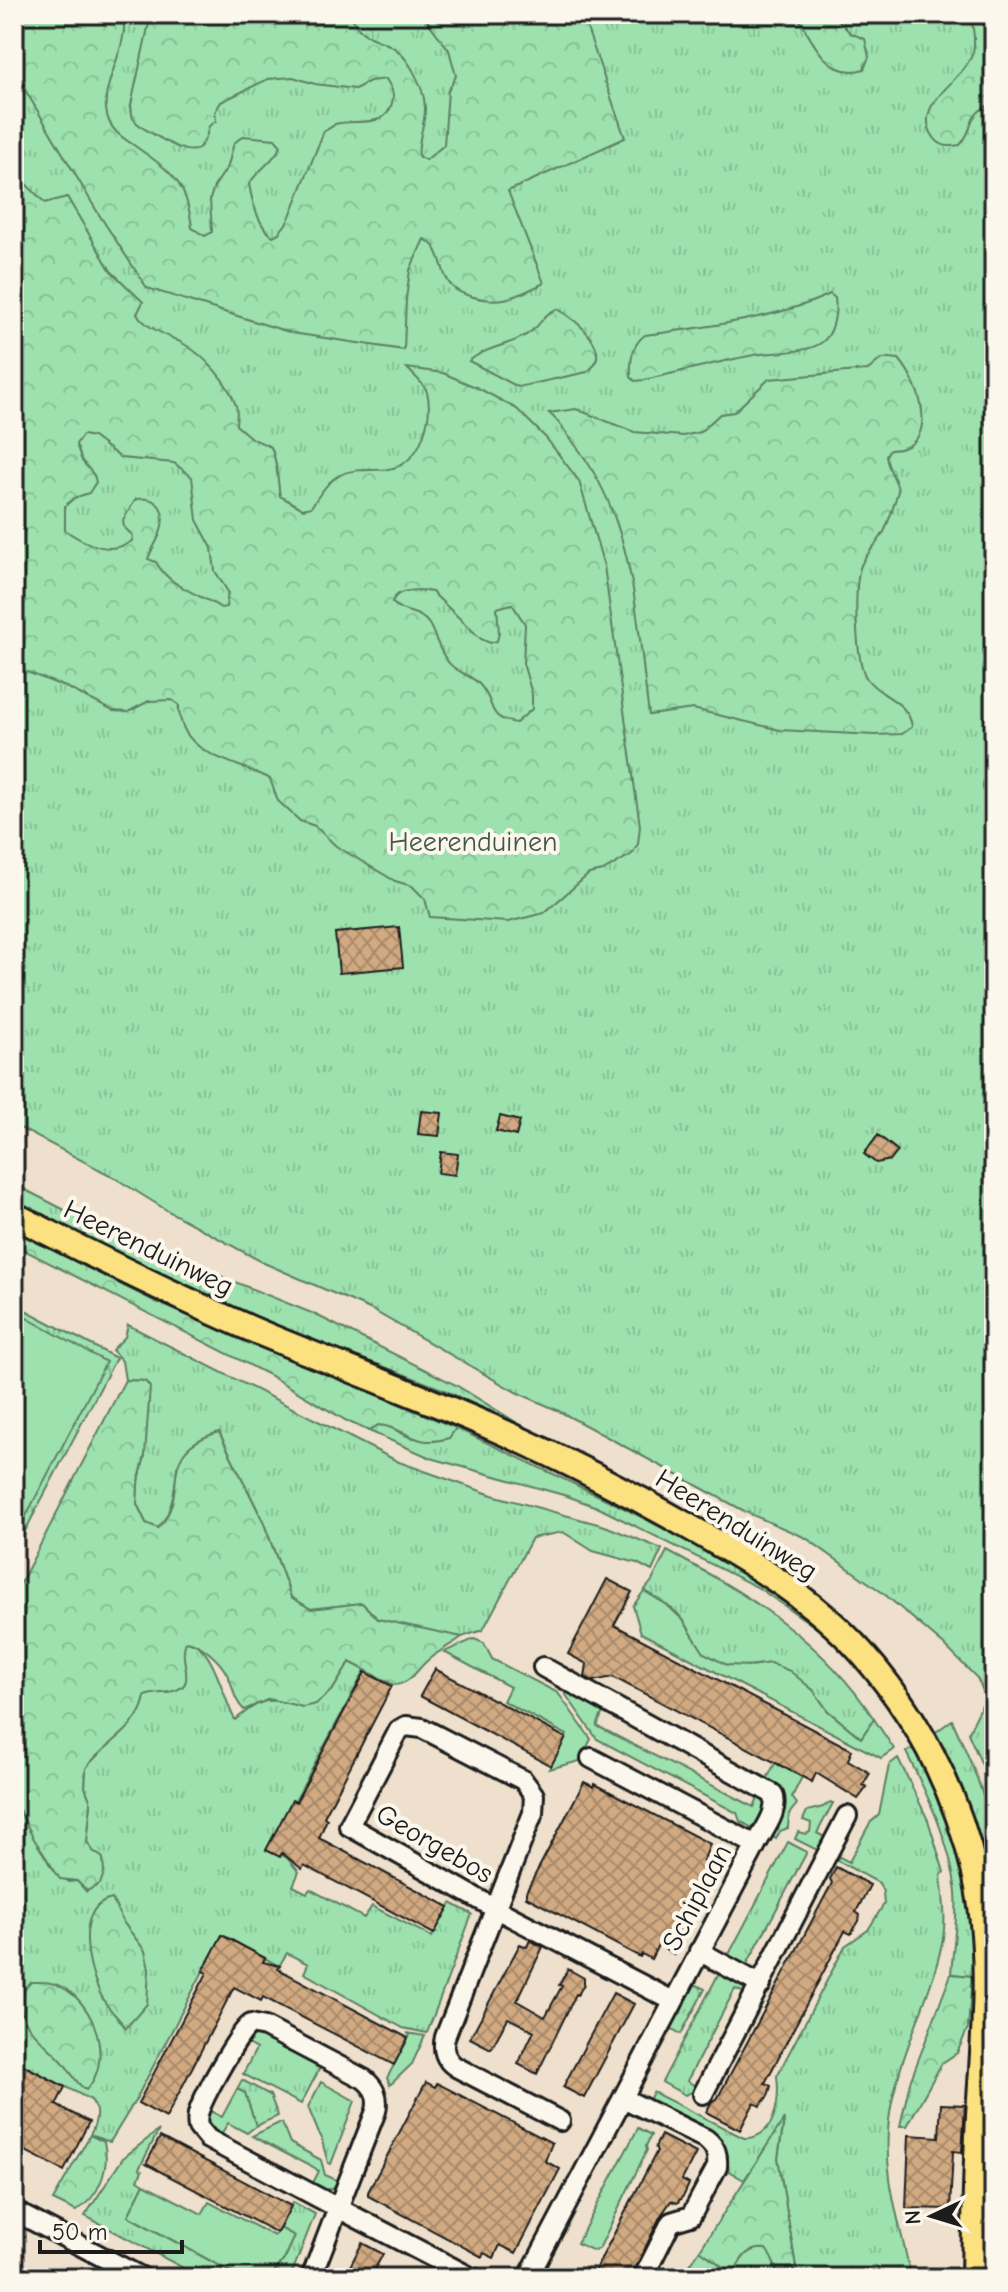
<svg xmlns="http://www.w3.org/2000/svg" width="1008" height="2292" font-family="'Comic Neue',sans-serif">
<defs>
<pattern id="grass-tufts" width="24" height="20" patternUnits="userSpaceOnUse" patternTransform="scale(2)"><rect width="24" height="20" fill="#9de2ae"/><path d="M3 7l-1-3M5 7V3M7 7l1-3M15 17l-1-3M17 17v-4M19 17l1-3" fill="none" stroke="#87c195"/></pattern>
<pattern id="forest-crowns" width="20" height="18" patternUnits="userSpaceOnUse" patternTransform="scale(2)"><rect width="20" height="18" fill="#9de2ae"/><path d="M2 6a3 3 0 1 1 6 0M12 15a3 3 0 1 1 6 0" fill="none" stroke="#87c195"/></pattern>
<pattern id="building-cross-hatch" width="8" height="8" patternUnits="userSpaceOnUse" patternTransform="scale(2)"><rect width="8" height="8" fill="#d1aa82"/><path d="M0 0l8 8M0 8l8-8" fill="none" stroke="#a98a6a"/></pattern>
</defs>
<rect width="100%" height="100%" fill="#eee0cc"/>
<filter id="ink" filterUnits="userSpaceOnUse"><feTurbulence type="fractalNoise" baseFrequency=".0125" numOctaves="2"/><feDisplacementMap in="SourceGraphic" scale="16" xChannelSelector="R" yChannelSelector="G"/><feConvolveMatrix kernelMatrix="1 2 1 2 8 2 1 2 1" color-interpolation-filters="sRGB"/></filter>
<g filter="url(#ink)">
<path fill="url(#grass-tufts)" stroke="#5c7f65" stroke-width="2" fill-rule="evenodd" d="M14 14H994V1792L968 1733 986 1697 977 1678 943 1644 883 1593 806 1538 748 1513 557 1410 516 1392 372 1310 264 1263 168 1211 110 1175 14 1125Z
M14 1184 92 1224 314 1314 456 1385 527 1429 442 1389 377 1364 303 1342 223 1308 14 1205Z
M14 1304 116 1358 14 1552Z
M128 1325 399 1462 492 1495 605 1526 662 1549 652 1571 637 1563 593 1551 563 1532 532 1538 483 1630 462 1637 414 1629 378 1619 362 1603 311 1609 291 1597 263 1521 219 1432 177 1467C175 1489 173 1511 158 1529L146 1523 137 1504 138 1484 145 1455 144 1381 125 1380 122 1361 112 1350 125 1337Z
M378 1425 388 1426 411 1438H449L456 1428 612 1502 736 1566 806 1611 840 1644 757 1587 597 1507 567 1496 431 1458 369 1431Z
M667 1551C747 1593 824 1641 874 1719L861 1738 828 1711 813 1690 770 1663C748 1667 721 1670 704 1653 695 1645 691 1630 684 1621 674 1608 658 1599 644 1591L652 1581Z
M186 1641C214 1644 222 1696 235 1720 264 1697 268 1697 303 1707L333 1689 350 1662 365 1670 270 1848 287 1858 299 1872 293 1886 307 1893 310 1889 364 1918 372 1906 432 1937 451 1903 472 1914 427 2033 403 2028 304 1973 308 1964 287 1953 279 1966 222 1935 135 2101 110 2142 90 2135C96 2124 100 2111 91 2100L14 2060V1800L50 1865 69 1882 77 1881 86 1891 93 1851 87 1842 91 1804 85 1787 86 1768C104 1743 140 1730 144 1696L150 1693H169L186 1680 182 1653ZM112 1900 123 1922 145 1951 126 2028 105 2002 96 1907 105 1901Z
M952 1720C970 1759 991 1805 994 1849 996 1873 994 1898 994 1923L932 1735Z
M915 1747 950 1822 972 1911V1976L951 1974C953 1947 958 1919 956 1893 951 1843 928 1796 906 1752Z
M898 1758 928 1820 944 1872 941 1875C943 1897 947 1921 942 1943 930 2002 897 2057 889 2120 882 2175 901 2225 911 2278H756L745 2272 741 2278H681L700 2250 733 2274C742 2259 746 2247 766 2249L772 2256 775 2269 796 2267 778 2158 784 2121 744 2180 725 2169 728 2156 722 2142 648 2102 653 2092 744 2138C776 2139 780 2100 777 2076L845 1946 868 1930 884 1904 883 1892 879 1883 834 1859 836 1855 849 1862 870 1823 879 1815 889 1765Z
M788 1842 807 1852 745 1968 727 1958Z
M720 1971 744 1984 746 1992 745 1993 735 1989 687 2081 697 2087 695 2091 685 2095 662 2082Z
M692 1983 705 1989 681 2034 669 2027Z
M407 2033 425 2036 412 2064 390 2085 387 2078 410 2035Z
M254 2035 264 2036 321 2066 301 2104 243 2074 256 2049 244 2042Z
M242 2080 270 2095 278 2116 256 2126 245 2093 237 2089Z
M321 2082 355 2101 331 2164 328 2163 322 2141 308 2107Z
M159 2130 139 2169 142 2171 138 2180 144 2184 128 2216 242 2278H202L85 2216 123 2158Z
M293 2202 315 2214 290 2278H264C281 2272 288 2252 294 2237L280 2228Z"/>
<path fill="url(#forest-crowns)" stroke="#5c7f65" stroke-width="2" fill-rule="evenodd" d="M14 14H123C131 50 95 87 109 121 114 133 125 139 135 146 172 172 187 182 192 228L205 236 212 232 210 199 214 187 228 166 234 143 243 136 275 139 281 146C272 164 259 168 249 184 252 201 258 227 273 236L279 233 288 221 324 131C325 131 335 125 335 124 355 118 386 130 392 103 395 94 391 87 386 79L370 81 355 89 315 84 293 77 268 79 221 102 215 112 216 121 209 126C201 163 184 151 158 137 150 132 137 126 133 118 131 114 132 109 131 105L151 14H349C355 19 354 24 359 29 367 38 377 39 387 44 407 52 424 86 425 107 426 123 416 143 419 157L426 160 444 145 448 91 456 76 449 50 422 14H582L625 138 508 191 544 283C516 297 499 306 467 295 456 291 450 287 445 275 440 262 439 245 424 239L410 270 406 299 404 350 292 333 147 288 98 213 14 71Z
M797 14H833L850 33 865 39 869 57 864 69C829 81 810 39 797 14Z
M970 14H994V103C964 115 977 126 960 145 948 147 940 147 933 136 911 103 965 81 973 52 976 40 973 26 970 14Z
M14 172 45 203 67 197 111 271 143 302 137 314C148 330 168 335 184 344 205 356 229 383 236 406 238 411 236 419 236 425L251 438 271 447C278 462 277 479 280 496L303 509 311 507C320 495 326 482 340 475 358 465 382 475 401 465 423 453 433 414 427 392 424 383 413 375 407 368L443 373 480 389 517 409 546 438 579 481 604 566 640 826 638 844 632 854 603 871 589 874 544 913 508 922 430 917 425 899 412 886 395 881 336 846 315 826 300 821 278 801 270 779C235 760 178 756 179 705L172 700 149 701 128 712 113 711 68 688 14 667ZM83 435 93 437 121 458 174 463 192 477 197 520 212 548 215 571 228 592 226 607 221 608C198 593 169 587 156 562L148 559C151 549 159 540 161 530 167 508 157 496 136 499L123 520 124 527 133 536 132 541C111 556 85 544 65 530V506L74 498 89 493 96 482 94 475 82 461 76 444ZM419 590 432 592 481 639 490 643 497 641 499 633 497 608 512 604 525 624 523 663 532 694V709L516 723C485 718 497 704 480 685 472 675 457 673 449 663 439 652 436 636 429 624 419 609 403 615 392 602 397 590 408 591 419 590Z
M830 294 835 298C837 313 834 334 821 343 807 353 772 352 754 355 717 362 680 372 644 380L635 381 631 377C630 362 632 344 645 335 699 328 781 318 830 294Z
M557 309C578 320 615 352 587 372L518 387 469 361C488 345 514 346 533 330 544 321 541 316 557 309Z
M888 358 899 359C921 384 942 449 890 450L886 455C887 471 897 478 898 491 894 505 890 519 884 532 877 545 864 555 860 568 854 589 855 662 867 679 880 697 909 701 912 727L902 734 874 735 780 730 693 709 649 715C636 619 636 521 573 442 565 432 559 421 549 413L576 409 634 432 683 436 700 432 720 414 734 412 769 379 868 370 880 360Z
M14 1231 154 1301 456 1428 449 1438C413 1449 407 1427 378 1425L369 1431 347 1421 267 1374 14 1245Z
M125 1380 145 1381 150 1387 145 1455 138 1484 137 1504 146 1523 158 1528C193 1490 152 1452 219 1432L263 1521 291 1597 311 1609 362 1603 378 1619 462 1637C451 1645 439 1651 429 1659 416 1670 412 1683 394 1685L350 1662 333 1689 316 1704 303 1707 269 1699 244 1710C231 1696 235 1688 227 1674 220 1661 200 1642 186 1641 180 1658 188 1666 186 1680 183 1696 155 1691 145 1696 140 1730 104 1743 86 1768L85 1787 91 1803 87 1842 93 1851 103 1858 104 1873 100 1884 87 1891 77 1881 60 1879 34 1839 14 1800V1596Z
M112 1899 123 1922 145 1951 149 1969 147 2004 126 2028C120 2020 112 2012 106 2004 90 1980 70 1907 112 1899Z
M951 1974 972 1976 968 2028 957 2053 942 2063 907 2126H900L910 2082Z
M31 1982C42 1982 51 1981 62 1987 95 2004 114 2061 86 2090 75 2083 71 2071 62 2061 43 2040 0 2012 31 1982Z
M784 2119 778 2158 796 2267 790 2274 782 2276C774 2268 773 2258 766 2249 746 2247 742 2258 733 2274L700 2250Z
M90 2135 104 2142C110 2168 100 2197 76 2211L53 2200Z"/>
<path fill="#9de2ae" stroke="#5c7f65" stroke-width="2" d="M14 1311 106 1362 14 1539Z
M644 1591 667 1605 683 1620 704 1653 727 1665 751 1666 770 1663 790 1671 813 1690 828 1711 861 1738 874 1719 894 1749 881 1758 641 1633 633 1606Z
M474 1639 484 1643 492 1659 558 1693 591 1739 580 1761 549 1769 567 1735 503 1701 510 1687 444 1652Z
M563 1684 607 1709 603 1712 597 1726 754 1807 759 1795 767 1801 769 1806 756 1830 740 1821 737 1813 597 1739 561 1688Z
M775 1763 802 1777 792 1797 797 1804 789 1814 788 1828 780 1831 776 1839 770 1835C782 1812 793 1798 767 1779Z
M830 1802 833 1803 817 1833 828 1839 821 1852 795 1839 798 1832 806 1834 810 1832 811 1823 803 1820 807 1811 823 1807Z
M237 2089 245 2093 256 2126 247 2133 228 2123 220 2136 207 2124 208 2110 222 2117Z
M279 2123H282L290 2143 321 2160 325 2175 339 2181 333 2188 325 2190 312 2185 319 2171 252 2136Z
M638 2128 651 2135 646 2146 647 2150 599 2249 594 2251 577 2243Z
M144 2184 202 2214 209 2202 274 2236 280 2228 295 2236 285 2258 271 2276 242 2278 128 2216Z"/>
<path fill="url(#building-cross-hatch)" stroke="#1c1c1c" stroke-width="2" d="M399 927 403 967 339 973 335 933Z
M421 1111 442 1113 439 1136 418 1134Z
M500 1116 520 1121 516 1136 496 1131Z
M878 1135 898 1151 891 1160 876 1163 864 1154Z
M441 1152 458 1154 455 1175 438 1173Z
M607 1579 632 1592 614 1625 852 1750 848 1760 870 1773 863 1785 867 1787 858 1799 816 1773 812 1782 613 1677 593 1681 585 1677 587 1664 568 1654Z
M435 1669 566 1738 551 1766 420 1696Z
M365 1672 392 1686 324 1817 327 1819 319 1838 449 1907 434 1934 304 1865 302 1869 282 1853 280 1857 266 1850 292 1800 296 1802Z
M584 1782 594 1787 595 1784 710 1844 703 1862 718 1869 674 1954 658 1945 651 1959 642 1954 640 1957 526 1897V1892Z
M836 1867 870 1885 856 1912 860 1915 859 1921 851 1934 845 1931 765 2083 771 2086 768 2096 760 2106 754 2103 740 2130 706 2112 712 2101 717 2099 832 1883 830 1879Z
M222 1935 265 1958 263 1962 280 1966 278 1969 408 2038 394 2065 263 1997 261 2001 234 1987 166 2118 138 2103 207 1973 203 1971Z
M530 1940 543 1947 517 2001 545 2017 562 1986 559 1985 568 1969 584 1978V1984L578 1995 576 1994 537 2074 518 2064 534 2031 508 2018 491 2049 470 2038 520 1944 527 1947Z
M613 1993 634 2004 584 2098 563 2087Z
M19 2063 65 2087 56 2105 89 2122 64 2171 14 2145V2072Z
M426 2082 435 2087 437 2083 552 2143 545 2161 560 2169 516 2253 500 2245 494 2258 484 2253 482 2257 368 2196V2192Z
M941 2104 965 2105 962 2152 953 2151 950 2209 906 2208 909 2135 939 2137Z
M661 2135 696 2153 682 2180 689 2184 684 2195 677 2203 671 2201 660 2217 631 2278H591L657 2151 655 2147Z
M160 2137 291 2206 277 2233 146 2164Z
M362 2243 383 2254 370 2278H344Z"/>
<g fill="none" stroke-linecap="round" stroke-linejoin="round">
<defs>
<path id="minor" d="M543 1667 773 1794C780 1811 763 1830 756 1845
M699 1951 761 1985
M251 2024 265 2027 364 2079C375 2088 379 2097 376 2111L338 2208 208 2139 198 2127C197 2122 197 2119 198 2114 202 2099 239 2031 251 2024Z
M703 2094 847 1816
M623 2098 706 2139C716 2147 718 2154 717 2167L691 2216 671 2222 643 2278
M560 2121 456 2067C445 2060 442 2049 445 2037L533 1813 534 1795 523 1780 422 1728 406 1726 399 1730 349 1826 496 1909 673 2001
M14 2211 143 2278
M311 2278 338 2208 472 2278
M528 2278 756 1845 591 1758"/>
<path id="major" d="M14 1215C96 1257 178 1298 263 1334 340 1366 419 1395 496 1429 562 1458 628 1492 691 1528 753 1563 813 1599 861 1652 917 1715 956 1791 975 1873 992 1948 985 2024 980 2099 976 2159 975 2218 974 2278"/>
</defs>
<use href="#minor" stroke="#1c1c1c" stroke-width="24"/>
<use href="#major" stroke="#1c1c1c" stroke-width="30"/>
<use href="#minor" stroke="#fbf7ec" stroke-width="18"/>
<use href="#major" stroke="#fbe180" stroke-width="24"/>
</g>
</g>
<g text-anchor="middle" stroke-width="8" stroke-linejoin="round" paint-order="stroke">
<g font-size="28" fill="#435748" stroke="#fbf7ec">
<text x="473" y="851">Heerenduinen</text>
</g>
<g font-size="28" fill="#1c1c1c" stroke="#fbf7ec">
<text transform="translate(149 1247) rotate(26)" y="10">Heerenduinweg</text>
<text transform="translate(737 1524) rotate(32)" y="10">Heerenduinweg</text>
<text transform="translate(435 1843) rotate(30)" y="10">Georgebos</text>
<text transform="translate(696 1897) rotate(-62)" y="10">Schiplaan</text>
</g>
</g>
<rect width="1008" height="2292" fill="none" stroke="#fbf7ec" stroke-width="48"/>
<rect x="24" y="24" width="960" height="2244" fill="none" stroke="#1c1c1c" stroke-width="3" filter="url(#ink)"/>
<g transform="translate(932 2216) rotate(266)" stroke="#fbf7ec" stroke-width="6" paint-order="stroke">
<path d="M0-6L14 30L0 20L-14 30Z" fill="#1c1c1c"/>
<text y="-12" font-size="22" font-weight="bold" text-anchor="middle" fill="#1c1c1c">N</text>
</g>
<path d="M40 2240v12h142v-12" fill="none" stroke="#1c1c1c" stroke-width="4"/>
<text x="52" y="2240" font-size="24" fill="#1c1c1c" stroke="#fbf7ec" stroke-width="6" paint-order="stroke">50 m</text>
</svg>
